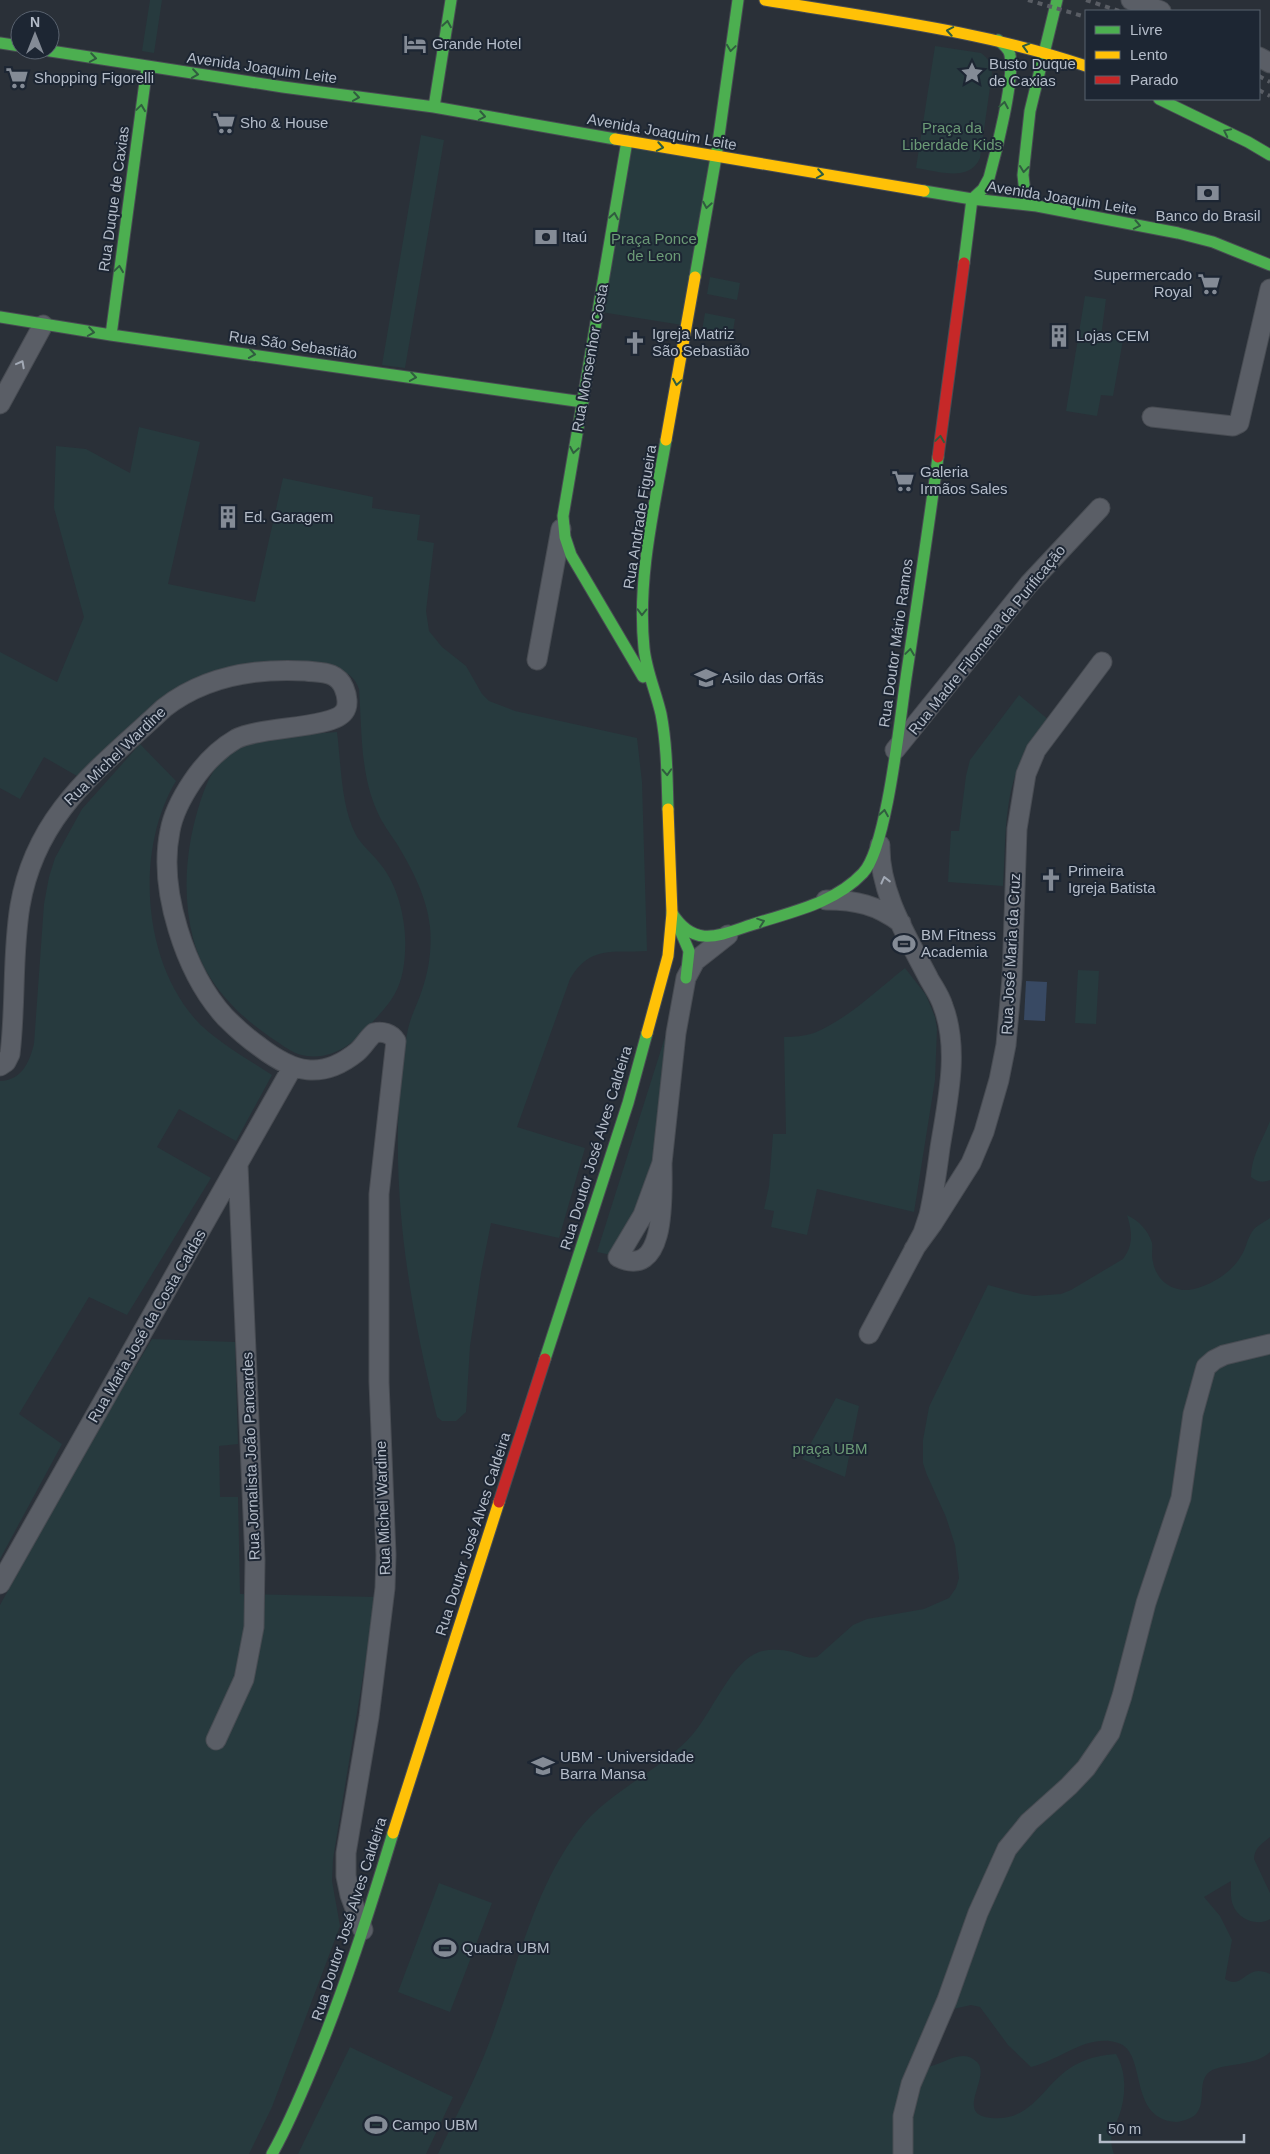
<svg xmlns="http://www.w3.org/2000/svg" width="1270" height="2154" font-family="Helvetica,sans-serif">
<rect width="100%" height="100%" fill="#2a3038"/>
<path fill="#273a3e" d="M150 0H162L154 53 142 51Z
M935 46 981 53C988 58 991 63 992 73L980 158C969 183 938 171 916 168Z
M421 135 444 140 405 368 382 365Z
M631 145 710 161 682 325 601 312Z
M710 277 740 283 737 300 707 294Z
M1085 296 1106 299 1101 337 1123 340 1113 396 1101 395 1097 416 1066 411Z
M705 313 735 319 732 336 702 331Z
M139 427 200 442 168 584 255 602 283 478 373 497 372 508 420 515 417 540 434 543 426 611 429 631 442 647 466 666 482 694 489 701 515 711 637 738 642 782 647 951C613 953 590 945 570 979L517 1127 585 1148 559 1238 491 1223 481 1273 470 1346 466 1412 456 1421H442L437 1417C409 1304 390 1191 401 1074 403 1059 405 1043 408 1029 411 1015 418 1003 422 990 429 970 432 948 430 927 427 897 412 869 397 844 390 833 382 823 377 811 360 773 362 730 359 689 355 678 349 673 338 669L197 678 174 690 164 698 77 776 44 757 20 799 0 788V652L57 682 84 617 54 508 56 446 86 449 130 473Z
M1019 695 1050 721C1040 733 1029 745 1022 759 1003 797 1006 844 1003 886L948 882 951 831H959L966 776 970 760Z
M337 732C341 763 341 807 356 835 362 846 373 854 381 865 399 887 407 924 405 952 403 992 390 1003 365 1030 350 1046 331 1059 307 1056 296 1055 286 1048 276 1041 239 1017 204 982 193 938 182 896 186 849 198 809 205 786 213 763 234 751 263 734 304 735 337 732Z
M140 744 176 781C135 849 142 960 196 1020 214 1040 249 1060 272 1075L236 1141 179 1109 157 1147 211 1178 127 1315 89 1297 19 1414 62 1444 0 1559V1081C22 1080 29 1063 34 1044L44 904 49 877 55 858 82 809Z
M905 968 926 995 935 1017 937 1029 935 1080 914 1212 817 1189 807 1235 771 1227 774 1211 764 1209 769 1186 773 1134H786L784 1037C794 1037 804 1036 814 1033 848 1019 877 990 905 968Z
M1078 970 1099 971 1096 1024 1075 1023Z
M666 1034 659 1154 616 1256 597 1252Z
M1270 1121V1180C1263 1183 1257 1182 1251 1177 1252 1154 1262 1142 1270 1121Z
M1127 1215C1139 1221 1148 1230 1152 1243 1153 1249 1151 1255 1153 1262 1156 1279 1170 1291 1188 1290 1207 1288 1232 1273 1241 1256 1246 1249 1247 1239 1252 1232 1255 1226 1265 1222 1270 1218V1837C1262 1844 1254 1848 1254 1859L1270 1893V1919C1257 1927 1238 1919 1233 1905 1230 1898 1231 1889 1231 1881L1204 1897 1220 1916 1232 1940 1225 1979C1244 1991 1245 1962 1270 1974V2052C1254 2068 1217 2062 1207 2074 1198 2085 1206 2103 1196 2114 1193 2118 1181 2122 1176 2122 1127 2119 1148 2052 1118 2043 1087 2033 1059 2061 1031 2067L1008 2045 980 2007 971 2005 949 2010 927 2067C944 2065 961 2047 977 2062 992 2077 953 2115 991 2118 1036 2122 1044 2079 1079 2063 1091 2057 1103 2055 1116 2054 1127 2073 1126 2096 1119 2116 1113 2131 1108 2137 1114 2154H438C454 2120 472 2086 486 2051 515 1978 530 1895 578 1831 609 1790 660 1772 693 1734 712 1712 732 1661 759 1652 768 1649 782 1649 792 1652 802 1655 807 1659 817 1657L853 1625 867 1619 924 1609 949 1598 956 1588 959 1578 955 1545 946 1517 927 1475 923 1463V1440L929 1407 988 1285 1021 1294 1034 1296 1061 1294 1071 1290 1123 1259C1134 1245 1132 1231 1127 1215Z
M152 1339 235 1342 238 1444 219 1446 220 1497H238L240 1594 376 1597 333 1859 332 1881 340 1926 272 2107 249 2154H0V1605L89 1445Z
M836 1398 859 1406 845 1477 802 1459Z
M439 1883 492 1903 450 2012 398 1992Z
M350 2047 453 2097 426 2154H298Z"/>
<path fill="#384963" d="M1026 981 1047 982 1045 1021 1024 1020Z"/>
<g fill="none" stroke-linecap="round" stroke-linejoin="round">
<defs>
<path id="street" d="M1131 0 1161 11
M1259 57 1270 63
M0 404 43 325
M1152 417 1233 426 1239 423 1270 289
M537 660 561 529
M895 750 1029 584 1100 508
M826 900C856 900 877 905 901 923
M0 1066 6 1062 10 1054C16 1005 12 954 20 906 36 812 99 769 164 708 205 676 255 668 306 671 322 673 337 671 344 688 347 695 349 706 344 712 332 729 260 726 236 739 217 750 204 764 192 782 182 797 173 814 170 831 158 889 185 973 225 1017 236 1028 247 1038 260 1047 293 1072 321 1081 357 1052 364 1046 367 1039 374 1033 382 1031 391 1033 396 1041L379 1194V1382L386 1555 385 1588 369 1717 346 1853V1876L350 1895 363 1930
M662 1163C662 1189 668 1282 618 1257L643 1215 662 1163 676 1033 686 978 695 961 728 935
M914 1249 933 1223 971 1163 984 1132 999 1080 1006 1045 1012 978 1017 829 1026 774 1036 750 1102 662
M869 1334 923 1233 929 1215C934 1193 937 1171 940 1148 947 1103 960 1050 943 1006 940 996 934 988 929 979 908 938 879 893 880 845
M0 1584 292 1068
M216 1740 244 1679 254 1627 255 1560 238 1166
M903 2154V2116L911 2084 947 2000 978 1913 1007 1849 1029 1822 1069 1786 1086 1768 1110 1733 1122 1696 1146 1603 1181 1498 1193 1414 1206 1367 1214 1360 1224 1355 1270 1344"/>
<path id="fast" d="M0 43 20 46
M44 50 283 87 434 107 615 139
M1159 99 1248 142 1270 155
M434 107 451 0
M627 141 563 516 565 537 571 555 643 677
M924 191 972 199 1037 206 1178 233 1213 242 1270 265
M1037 206 1025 193 1023 175 1030 111 1057 0
M964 263 972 199 983 189 989 178C996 153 1015 78 1010 55 1009 49 1003 44 998 40
M695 277 716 157 738 0
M0 317 111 335 583 402
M111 335 147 67
M666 440C654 508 637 579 644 648 646 670 656 692 661 714 667 745 667 777 668 809
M672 913C694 948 718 936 751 925 790 912 834 904 863 873 887 848 900 718 906 678 917 604 928 531 938 457
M676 921 689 951 686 978
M545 1359 628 1103 647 1033
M272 2154C288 2126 300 2097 312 2068 344 1991 369 1912 393 1833"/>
<path id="slow" d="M765 0C872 18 983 31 1086 66
M615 139 924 191
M666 440 695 277
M647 1033 668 956 672 913 668 809
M393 1833 499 1502"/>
<path id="jam" d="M938 457 964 263
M499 1502 545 1359"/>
</defs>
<use href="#street" stroke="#484c53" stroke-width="21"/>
<use href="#fast" stroke="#484c53" stroke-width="13"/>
<use href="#slow" stroke="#484c53" stroke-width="13"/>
<use href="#jam" stroke="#484c53" stroke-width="13"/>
<use href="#street" stroke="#5a5e66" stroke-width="19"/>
<use href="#fast" stroke="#4caf50" stroke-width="11"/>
<use href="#slow" stroke="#ffc107" stroke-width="11"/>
<use href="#jam" stroke="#c62828" stroke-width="11"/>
<path stroke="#595d64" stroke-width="4" stroke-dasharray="5 5" stroke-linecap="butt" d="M1028 0 1086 17
M1086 0 1119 11
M1259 76 1270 82
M1259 90 1270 96"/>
</g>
<defs><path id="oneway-chevron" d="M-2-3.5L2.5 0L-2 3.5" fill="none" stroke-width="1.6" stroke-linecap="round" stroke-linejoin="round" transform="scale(1.25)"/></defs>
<g stroke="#305d3f">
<use href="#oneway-chevron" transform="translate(447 24) rotate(-81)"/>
<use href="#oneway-chevron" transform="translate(950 31) rotate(-170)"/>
<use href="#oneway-chevron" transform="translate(1026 47) rotate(-164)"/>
<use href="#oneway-chevron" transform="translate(731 48) rotate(98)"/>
<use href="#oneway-chevron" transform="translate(93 58) rotate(9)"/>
<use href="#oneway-chevron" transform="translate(195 74) rotate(8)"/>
<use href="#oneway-chevron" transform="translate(356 97) rotate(8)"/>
<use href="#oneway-chevron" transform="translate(1004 105) rotate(-80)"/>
<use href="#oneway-chevron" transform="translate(141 108) rotate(-82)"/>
<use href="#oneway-chevron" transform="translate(482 116) rotate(10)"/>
<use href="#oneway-chevron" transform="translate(1227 132) rotate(-154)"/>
<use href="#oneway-chevron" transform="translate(660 147) rotate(10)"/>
<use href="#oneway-chevron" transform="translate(1024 169) rotate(97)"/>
<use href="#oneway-chevron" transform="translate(820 174) rotate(9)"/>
<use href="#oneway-chevron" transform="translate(707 205) rotate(100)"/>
<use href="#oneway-chevron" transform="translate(614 216) rotate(-80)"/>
<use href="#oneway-chevron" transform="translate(1137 225) rotate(11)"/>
<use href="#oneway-chevron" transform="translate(119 269) rotate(-82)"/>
<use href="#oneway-chevron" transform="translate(91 332) rotate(9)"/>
<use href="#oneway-chevron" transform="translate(252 354) rotate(8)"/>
<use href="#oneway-chevron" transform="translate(413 377) rotate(9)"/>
<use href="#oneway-chevron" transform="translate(677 382) rotate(99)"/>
<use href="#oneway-chevron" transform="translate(940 439) rotate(-82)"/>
<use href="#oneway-chevron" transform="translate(574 450) rotate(100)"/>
<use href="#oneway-chevron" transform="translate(642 612) rotate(91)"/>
<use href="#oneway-chevron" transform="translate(910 652) rotate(-82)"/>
<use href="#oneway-chevron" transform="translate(667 772) rotate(87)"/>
<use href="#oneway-chevron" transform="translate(884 813) rotate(-81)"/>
<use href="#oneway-chevron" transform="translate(761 922) rotate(-19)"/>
</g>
<g stroke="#a2a9b5">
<use href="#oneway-chevron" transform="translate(21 364) rotate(-62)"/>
<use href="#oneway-chevron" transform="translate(885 880) rotate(-104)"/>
</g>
<defs>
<symbol id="hotel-bare" viewBox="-9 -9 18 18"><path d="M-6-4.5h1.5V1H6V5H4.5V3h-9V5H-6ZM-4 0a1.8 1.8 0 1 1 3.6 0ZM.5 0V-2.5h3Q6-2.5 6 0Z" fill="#848b96" stroke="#1d2633" stroke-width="2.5" paint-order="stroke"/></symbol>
<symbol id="sight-bare" viewBox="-9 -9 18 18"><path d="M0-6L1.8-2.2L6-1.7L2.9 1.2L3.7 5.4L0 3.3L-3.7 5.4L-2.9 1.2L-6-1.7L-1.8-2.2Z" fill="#848b96" stroke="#1d2633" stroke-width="2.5" paint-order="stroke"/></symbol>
<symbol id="supermarket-bare" viewBox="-9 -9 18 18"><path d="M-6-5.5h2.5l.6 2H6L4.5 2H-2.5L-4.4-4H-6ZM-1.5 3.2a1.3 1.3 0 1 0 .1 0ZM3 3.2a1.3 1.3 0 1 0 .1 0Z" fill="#848b96" stroke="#1d2633" stroke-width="2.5" paint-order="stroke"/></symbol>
<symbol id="bank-bare" viewBox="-9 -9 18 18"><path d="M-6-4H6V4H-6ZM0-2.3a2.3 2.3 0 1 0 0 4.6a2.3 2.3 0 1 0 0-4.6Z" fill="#848b96" stroke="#1d2633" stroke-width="2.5" paint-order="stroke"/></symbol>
<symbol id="building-bare" viewBox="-9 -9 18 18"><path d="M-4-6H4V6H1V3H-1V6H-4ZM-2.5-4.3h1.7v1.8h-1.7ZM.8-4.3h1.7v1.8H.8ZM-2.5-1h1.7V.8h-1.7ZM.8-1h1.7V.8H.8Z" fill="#848b96" stroke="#1d2633" stroke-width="2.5" paint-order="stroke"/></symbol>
<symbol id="church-bare" viewBox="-9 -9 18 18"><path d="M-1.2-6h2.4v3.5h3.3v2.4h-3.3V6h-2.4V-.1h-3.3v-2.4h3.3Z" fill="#848b96" stroke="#1d2633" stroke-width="2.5" paint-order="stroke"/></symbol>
<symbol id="school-bare" viewBox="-9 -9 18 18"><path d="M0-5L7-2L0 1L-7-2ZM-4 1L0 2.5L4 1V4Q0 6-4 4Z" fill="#848b96" stroke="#1d2633" stroke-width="2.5" paint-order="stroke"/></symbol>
<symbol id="stadium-bare" viewBox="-9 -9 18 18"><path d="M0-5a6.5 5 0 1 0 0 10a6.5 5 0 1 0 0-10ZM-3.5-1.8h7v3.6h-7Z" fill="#848b96" stroke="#1d2633" stroke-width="2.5" paint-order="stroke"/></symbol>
<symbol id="university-bare" viewBox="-9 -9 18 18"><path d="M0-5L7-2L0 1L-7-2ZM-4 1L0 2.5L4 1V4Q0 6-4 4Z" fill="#848b96" stroke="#1d2633" stroke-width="2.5" paint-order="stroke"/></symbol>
</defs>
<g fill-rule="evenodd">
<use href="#hotel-bare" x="399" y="28" width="32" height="32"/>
<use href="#sight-bare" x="956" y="57" width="32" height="32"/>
<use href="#supermarket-bare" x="1" y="62" width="32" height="32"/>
<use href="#supermarket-bare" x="208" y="107" width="32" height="32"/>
<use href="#bank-bare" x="1192" y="177" width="32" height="32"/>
<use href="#bank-bare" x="530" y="221" width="32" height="32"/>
<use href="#supermarket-bare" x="1193" y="268" width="32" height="32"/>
<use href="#building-bare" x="1043" y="320" width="32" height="32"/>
<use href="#church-bare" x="619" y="327" width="32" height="32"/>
<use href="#supermarket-bare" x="887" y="465" width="32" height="32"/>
<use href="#building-bare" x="212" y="501" width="32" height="32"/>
<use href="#school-bare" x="690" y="662" width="32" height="32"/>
<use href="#church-bare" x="1035" y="864" width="32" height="32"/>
<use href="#stadium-bare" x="888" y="928" width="32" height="32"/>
<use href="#university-bare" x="527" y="1750" width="32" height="32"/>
<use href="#stadium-bare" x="429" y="1932" width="32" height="32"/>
<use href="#stadium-bare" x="360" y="2109" width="32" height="32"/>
</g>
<g text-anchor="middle" stroke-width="4" stroke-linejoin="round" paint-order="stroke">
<g font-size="15" fill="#b4bcc9" stroke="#1d2633" text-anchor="start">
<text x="432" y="49">Grande Hotel</text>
<text x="989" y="69">Busto Duque<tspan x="989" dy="17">de Caxias</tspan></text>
<text x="34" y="83">Shopping Figorelli</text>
<text x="240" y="128">Sho &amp; House</text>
<text x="1208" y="221" text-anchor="middle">Banco do Brasil</text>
<text x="562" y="242">Itaú</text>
<text x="1192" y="280" text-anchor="end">Supermercado<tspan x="1192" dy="17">Royal</tspan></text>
<text x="652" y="339">Igreja Matriz<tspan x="652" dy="17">São Sebastião</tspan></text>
<text x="1076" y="341">Lojas CEM</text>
<text x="920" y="477">Galeria<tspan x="920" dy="17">Irmãos Sales</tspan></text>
<text x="244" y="522">Ed. Garagem</text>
<text x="722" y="683">Asilo das Orfãs</text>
<text x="1068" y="876">Primeira<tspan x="1068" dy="17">Igreja Batista</tspan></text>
<text x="921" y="940">BM Fitness<tspan x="921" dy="17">Academia</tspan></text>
<text x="560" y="1762">UBM - Universidade<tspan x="560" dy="17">Barra Mansa</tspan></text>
<text x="462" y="1953">Quadra UBM</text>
<text x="392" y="2130">Campo UBM</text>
</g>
<g font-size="15" fill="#b4bcc9" stroke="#1d2633">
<text transform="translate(262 68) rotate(8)" y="5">Avenida Joaquim Leite</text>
<text transform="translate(662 132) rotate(10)" y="5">Avenida Joaquim Leite</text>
<text transform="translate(1062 198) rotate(9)" y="5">Avenida Joaquim Leite</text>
<text transform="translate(114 199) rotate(-82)" y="5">Rua Duque de Caxias</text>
<text transform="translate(293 345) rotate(8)" y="5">Rua São Sebastião</text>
<text transform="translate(590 358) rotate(-80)" y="5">Rua Monsenhor Costa</text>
<text transform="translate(640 517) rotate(-81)" y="5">Rua Andrade Figueira</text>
<text transform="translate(987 640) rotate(-51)" y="5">Rua Madre Filomena da Purificação</text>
<text transform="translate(896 643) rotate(-82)" y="5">Rua Doutor Mário Ramos</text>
<text transform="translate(115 756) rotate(-44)" y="5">Rua Michel Wardine</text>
<text transform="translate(1011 954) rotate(-87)" y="5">Rua José Maria da Cruz</text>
<text transform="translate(596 1148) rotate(-73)" y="5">Rua Doutor José Alves Caldeira</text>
<text transform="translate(147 1326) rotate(-60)" y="5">Rua Maria José da Costa Caldas</text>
<text transform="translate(251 1456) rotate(-92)" y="5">Rua Jornalista João Pancardes</text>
<text transform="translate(383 1508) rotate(-92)" y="5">Rua Michel Wardine</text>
<text transform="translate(473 1534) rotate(-72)" y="5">Rua Doutor José Alves Caldeira</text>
<text transform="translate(349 1919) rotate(-72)" y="5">Rua Doutor José Alves Caldeira</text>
</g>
<g font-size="15" fill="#6b9a76" stroke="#1d2633">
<text x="952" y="133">Praça da<tspan x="952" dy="17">Liberdade Kids</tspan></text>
<text x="654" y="244">Praça Ponce<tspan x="654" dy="17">de Leon</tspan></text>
<text x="830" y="1454">praça UBM</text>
</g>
</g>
<rect x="1085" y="10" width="175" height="90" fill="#1d2633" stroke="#59626f"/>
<rect x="1095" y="26" width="25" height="8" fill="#4caf50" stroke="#59626f"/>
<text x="1130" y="35" font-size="15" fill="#b4bcc9">Livre</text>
<rect x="1095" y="51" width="25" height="8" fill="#ffc107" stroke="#59626f"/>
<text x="1130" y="60" font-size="15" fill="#b4bcc9">Lento</text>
<rect x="1095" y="76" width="25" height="8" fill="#c62828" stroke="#59626f"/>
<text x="1130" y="85" font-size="15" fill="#b4bcc9">Parado</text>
<g transform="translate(35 35)"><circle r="24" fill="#1d2633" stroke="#59626f"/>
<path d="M0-4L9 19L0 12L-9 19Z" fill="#848b96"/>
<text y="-8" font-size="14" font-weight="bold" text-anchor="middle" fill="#b4bcc9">N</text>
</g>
<path d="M1100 2134v8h144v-8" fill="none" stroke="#b4bcc9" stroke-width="2.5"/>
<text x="1108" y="2134" font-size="15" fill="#b4bcc9" stroke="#1d2633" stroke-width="4" paint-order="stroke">50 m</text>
</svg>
